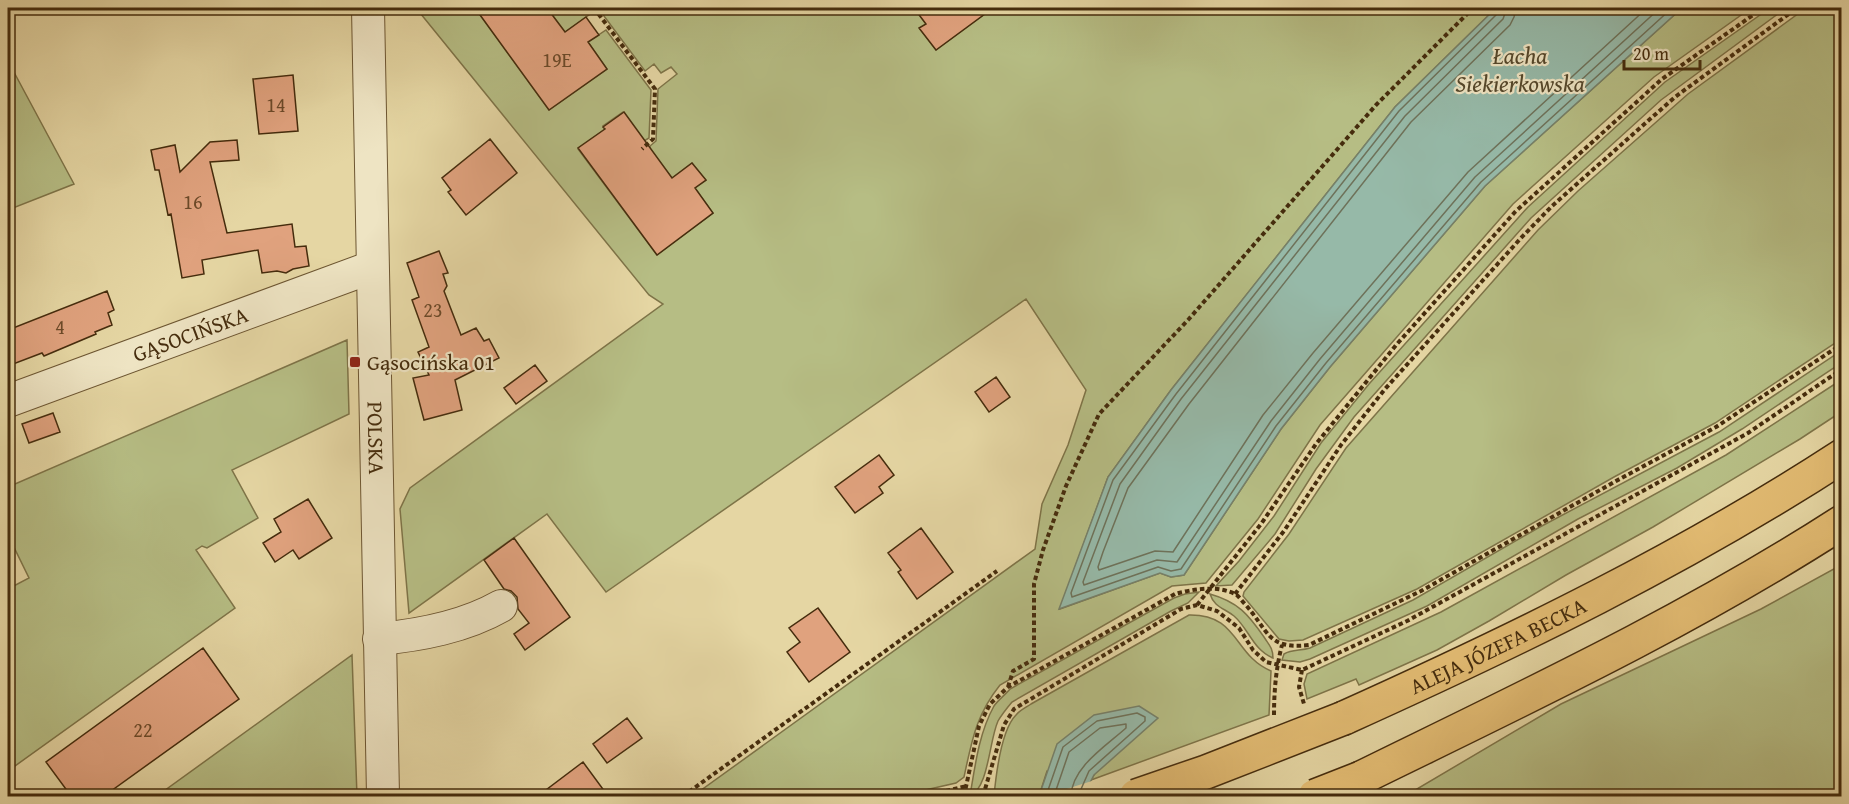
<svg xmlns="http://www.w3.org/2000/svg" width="1849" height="804" font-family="'Gentium Book Plus',serif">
<rect width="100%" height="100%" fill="#e5d6a3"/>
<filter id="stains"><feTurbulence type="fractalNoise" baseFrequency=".00333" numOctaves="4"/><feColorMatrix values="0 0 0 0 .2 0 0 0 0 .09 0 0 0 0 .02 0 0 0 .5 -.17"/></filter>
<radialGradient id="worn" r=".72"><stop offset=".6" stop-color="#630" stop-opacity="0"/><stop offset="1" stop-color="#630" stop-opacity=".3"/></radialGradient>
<path fill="#b6bd84" stroke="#7e7448" stroke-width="1.5" d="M416 8H475L549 110 607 69 588 42 606 30 651 90 649 138 644 141 623 112 603 126 605 129 578 149 657 255 713 213 695 188 706 180 692 163 672 178 650 149V146L656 141 658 89 677 74 671 67 661 73 654 64 645 71 598 8H914L926 24 920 29 936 50 993 8H1496L1395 107 1171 390 1108 477 1060 609 1160 573 1171 577 1184 575 1281 429 1330 367 1485 186 1682 8H1751L1654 77 1513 204 1320 425 1258 519 1206 583 1172 586 1000 685C976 715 972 740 964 777L956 783 899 796H693L1035 549 1042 504 1068 445 1086 390 1026 299 606 592 547 514 409 613 400 509 410 488 663 304 649 295Z
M547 8H590L593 12 565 32Z
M1770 8H1786L1661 100 1531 218 1354 417 1316 469 1275 534 1232 585 1216 586 1239 561 1274 516 1321 443 1369 384 1528 207 1665 82Z
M1806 8H1841V339L1715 423 1614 477 1417 589 1303 640 1289 641 1279 639 1243 596 1244 592 1289 534 1346 448 1538 230 1578 191 1688 94Z
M8 61 74 184 8 210V60Z
M347 340 349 414 232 470 258 518 207 548 202 546 196 550 235 608 8 771V589L29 578 8 535V487Z
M1841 351V363L1742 429 1677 468 1578 519 1427 606 1310 659 1300 662 1282 660 1284 654C1292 649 1300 651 1310 648L1413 600 1538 528 1719 432Z
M1841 380V412L1800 439 1653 527 1566 575 1489 621 1437 650 1359 685 1356 679 1307 699 1304 684 1307 674 1441 612 1726 455Z
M1841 565V796H1405L1561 704 1761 609Z
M1199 592 1188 603 1171 611 1012 702C1007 708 1002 714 998 721 989 741 989 787 970 796 975 766 979 733 994 706 998 700 1005 695 1010 689L1174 598 1185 594Z
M1210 594C1238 602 1248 614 1264 637 1269 645 1273 648 1273 658 1253 650 1249 629 1234 616 1224 608 1214 607 1210 594Z
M1189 615C1239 614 1233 655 1271 671L1269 715 1091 780 1094 775 1047 771 1039 796H994C996 775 1001 730 1016 715 1020 710 1027 707 1031 704Z
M352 655 357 796H157Z"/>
<path fill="#96b9a8" stroke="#76816a" stroke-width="1.5" d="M1496 8H1682L1485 186 1330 367 1281 429 1184 575 1171 577 1160 573 1059 609 1108 477 1171 390 1395 107Z
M1139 706 1158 718 1094 775 1083 796H1039L1057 744 1094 715Z"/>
<path fill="#e5d6a3" d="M1095 780 1086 796H1044Z"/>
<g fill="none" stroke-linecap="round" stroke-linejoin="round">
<path stroke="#6e725a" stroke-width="1.5" d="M1499 8 1497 14 1399 111 1176 394 1113 480 1071 593 1072 597 1158 567 1171 571 1181 569 1276 426 1326 363 1481 182 1672 8
M1507 8 1503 19 1405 116 1181 399 1120 484 1083 582 1084 585 1157 560 1177 562 1271 421 1320 359 1475 177 1660 8
M1516 8 1514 17 1510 25 1411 122 1189 404 1128 488 1103 552 1098 567 1099 570 1155 551 1173 552 1263 415 1313 353 1468 172 1647 8
M1046 796 1063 747 1097 721 1137 713 1145 717V721L1089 771 1078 796
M1054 796 1069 752 1100 728 1126 724V728C1106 746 1072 767 1071 796"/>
</g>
<path fill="#e0a27e" stroke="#452c0d" stroke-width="1.5" d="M475 8H547L565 32 586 17 599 35 588 42 607 69 549 110Z
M914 8H993L936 50 919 28 926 24Z
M293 75 298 131 259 134 253 79Z
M624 112 672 178 692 163 706 180 695 188 713 213 657 255 578 148 605 129 603 127Z
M490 139 517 173 466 215 448 192 451 190 442 178Z
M237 140 239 160 210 162 227 233 292 224 295 247 306 246 309 266 293 269 286 273 277 271 262 273 258 250 202 260 204 274 182 278 171 214 168 215 159 170H155L151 150 175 145 180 172 210 142Z
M439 251 448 273 443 274 447 286 444 291 461 335 476 328 484 341 489 339 499 358 455 380 462 410 424 420 413 378 429 375 418 352 429 347 412 300 419 297 407 263Z
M107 291 114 310 108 313 112 325 95 332 96 334 44 356 42 353 8 366V330Z
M535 365 547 381 516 404 504 388Z
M996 377 1010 397 989 412 975 392Z
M53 413 60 432 29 443 22 424Z
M879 455 894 475 879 487 883 493 855 513 835 487Z
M308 499 332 538 299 559 293 550 275 562 263 543 281 532 274 519Z
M921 528 953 572 917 599 898 572 901 570 888 553Z
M514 538 570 617 525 650 514 634 529 623 518 609 517 597 511 591 504 589 484 560Z
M818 608 850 652 809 682 787 652 800 642 789 628Z
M203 648 239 699 104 796H71L46 762Z
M627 718 642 738 607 763 593 744Z
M583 762 608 796H538Z"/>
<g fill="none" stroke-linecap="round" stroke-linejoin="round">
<defs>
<g id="minor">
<path id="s1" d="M368 8 383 796"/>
<path id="s2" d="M8 401 372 267"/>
<path d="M379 639C421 635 464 627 501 606"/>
</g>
<g id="major">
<path id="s3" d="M1344 718C1515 641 1684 559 1842 456"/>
<path d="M1361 778C1524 698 1689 621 1842 522"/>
</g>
</defs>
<use href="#minor" stroke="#6d5632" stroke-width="34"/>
<use href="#major" stroke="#452c0d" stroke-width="36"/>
<path stroke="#452c0d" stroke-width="4" stroke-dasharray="4.5 3" stroke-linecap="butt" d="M594 8 655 89 653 139 642 149
M1235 594 1284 531 1341 445 1385 389 1521 238 1552 206 1675 97 1797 8
M1197 605 1261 524 1316 444 1397 344 1515 212 1662 79 1763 8
M1302 670 1299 687 1304 704
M1008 687 1013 671 1034 659V584L1043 550 1066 486 1099 414 1188 320 1376 105 1473 8
M1274 715C1274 691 1276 668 1282 645
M683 796 997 571
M924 796 967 786
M964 796 979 726 990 704 1008 687 1175 594C1193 589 1217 585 1235 594 1238 595 1242 601 1244 603 1269 630 1266 650 1309 645L1421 591 1616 481 1716 427 1842 344
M983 796 1004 725 1014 709 1181 609 1197 605 1217 611 1239 628 1253 650 1266 662 1302 670 1407 621 1748 433 1842 369"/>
<use href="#minor" stroke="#eee4c3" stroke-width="32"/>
<use href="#major" stroke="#e2bb72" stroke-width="33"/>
<defs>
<path id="major-bridge" d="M1136 796 1206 772 1344 718
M1315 796 1361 778"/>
</defs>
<use href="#major-bridge" stroke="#452c0d" stroke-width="36" stroke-linecap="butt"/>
<use href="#major-bridge" stroke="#e2bb72" stroke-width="33"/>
</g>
<rect fill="#8f2418" stroke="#eee4c3" stroke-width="2" x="349" y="356" width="12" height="12" rx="3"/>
<g text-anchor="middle" stroke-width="4.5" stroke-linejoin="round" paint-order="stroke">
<g font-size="20" fill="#6c4a29">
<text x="557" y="67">19E</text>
<text x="276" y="112">14</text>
<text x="193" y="209">16</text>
<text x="433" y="317">23</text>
<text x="60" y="334">4</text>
<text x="143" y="737">22</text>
</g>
<g font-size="22" fill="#452c0d" stroke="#eee4c3">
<text dy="8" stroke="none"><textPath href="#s2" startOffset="194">GĄSOCIŃSKA</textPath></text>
<text dy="8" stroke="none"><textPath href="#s1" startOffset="430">POLSKA</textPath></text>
<text dy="8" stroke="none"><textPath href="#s3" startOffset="170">ALEJA JÓZEFA BECKA</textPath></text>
</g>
<g font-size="22" fill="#452c0d" stroke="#eee4c3" text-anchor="start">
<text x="367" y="370">Gąsocińska 01</text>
</g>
<g font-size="24" font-style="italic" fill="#55482c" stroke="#eee4c3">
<text x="1520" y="64">Łacha<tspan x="1520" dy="28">Siekierkowska</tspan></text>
</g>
</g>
<rect width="1849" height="804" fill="none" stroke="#e5d6a3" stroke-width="30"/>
<rect x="9" y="9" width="1831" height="786" fill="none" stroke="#452c0d" stroke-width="3"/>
<rect x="15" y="15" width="1819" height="774" fill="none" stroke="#452c0d" stroke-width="1.5"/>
<path d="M1624 60v9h76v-9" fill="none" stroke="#452c0d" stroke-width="3"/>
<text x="1633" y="60" font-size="18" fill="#452c0d" stroke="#eee4c3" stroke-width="4.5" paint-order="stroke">20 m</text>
<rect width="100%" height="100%" filter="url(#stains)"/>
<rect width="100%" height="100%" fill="url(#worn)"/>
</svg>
